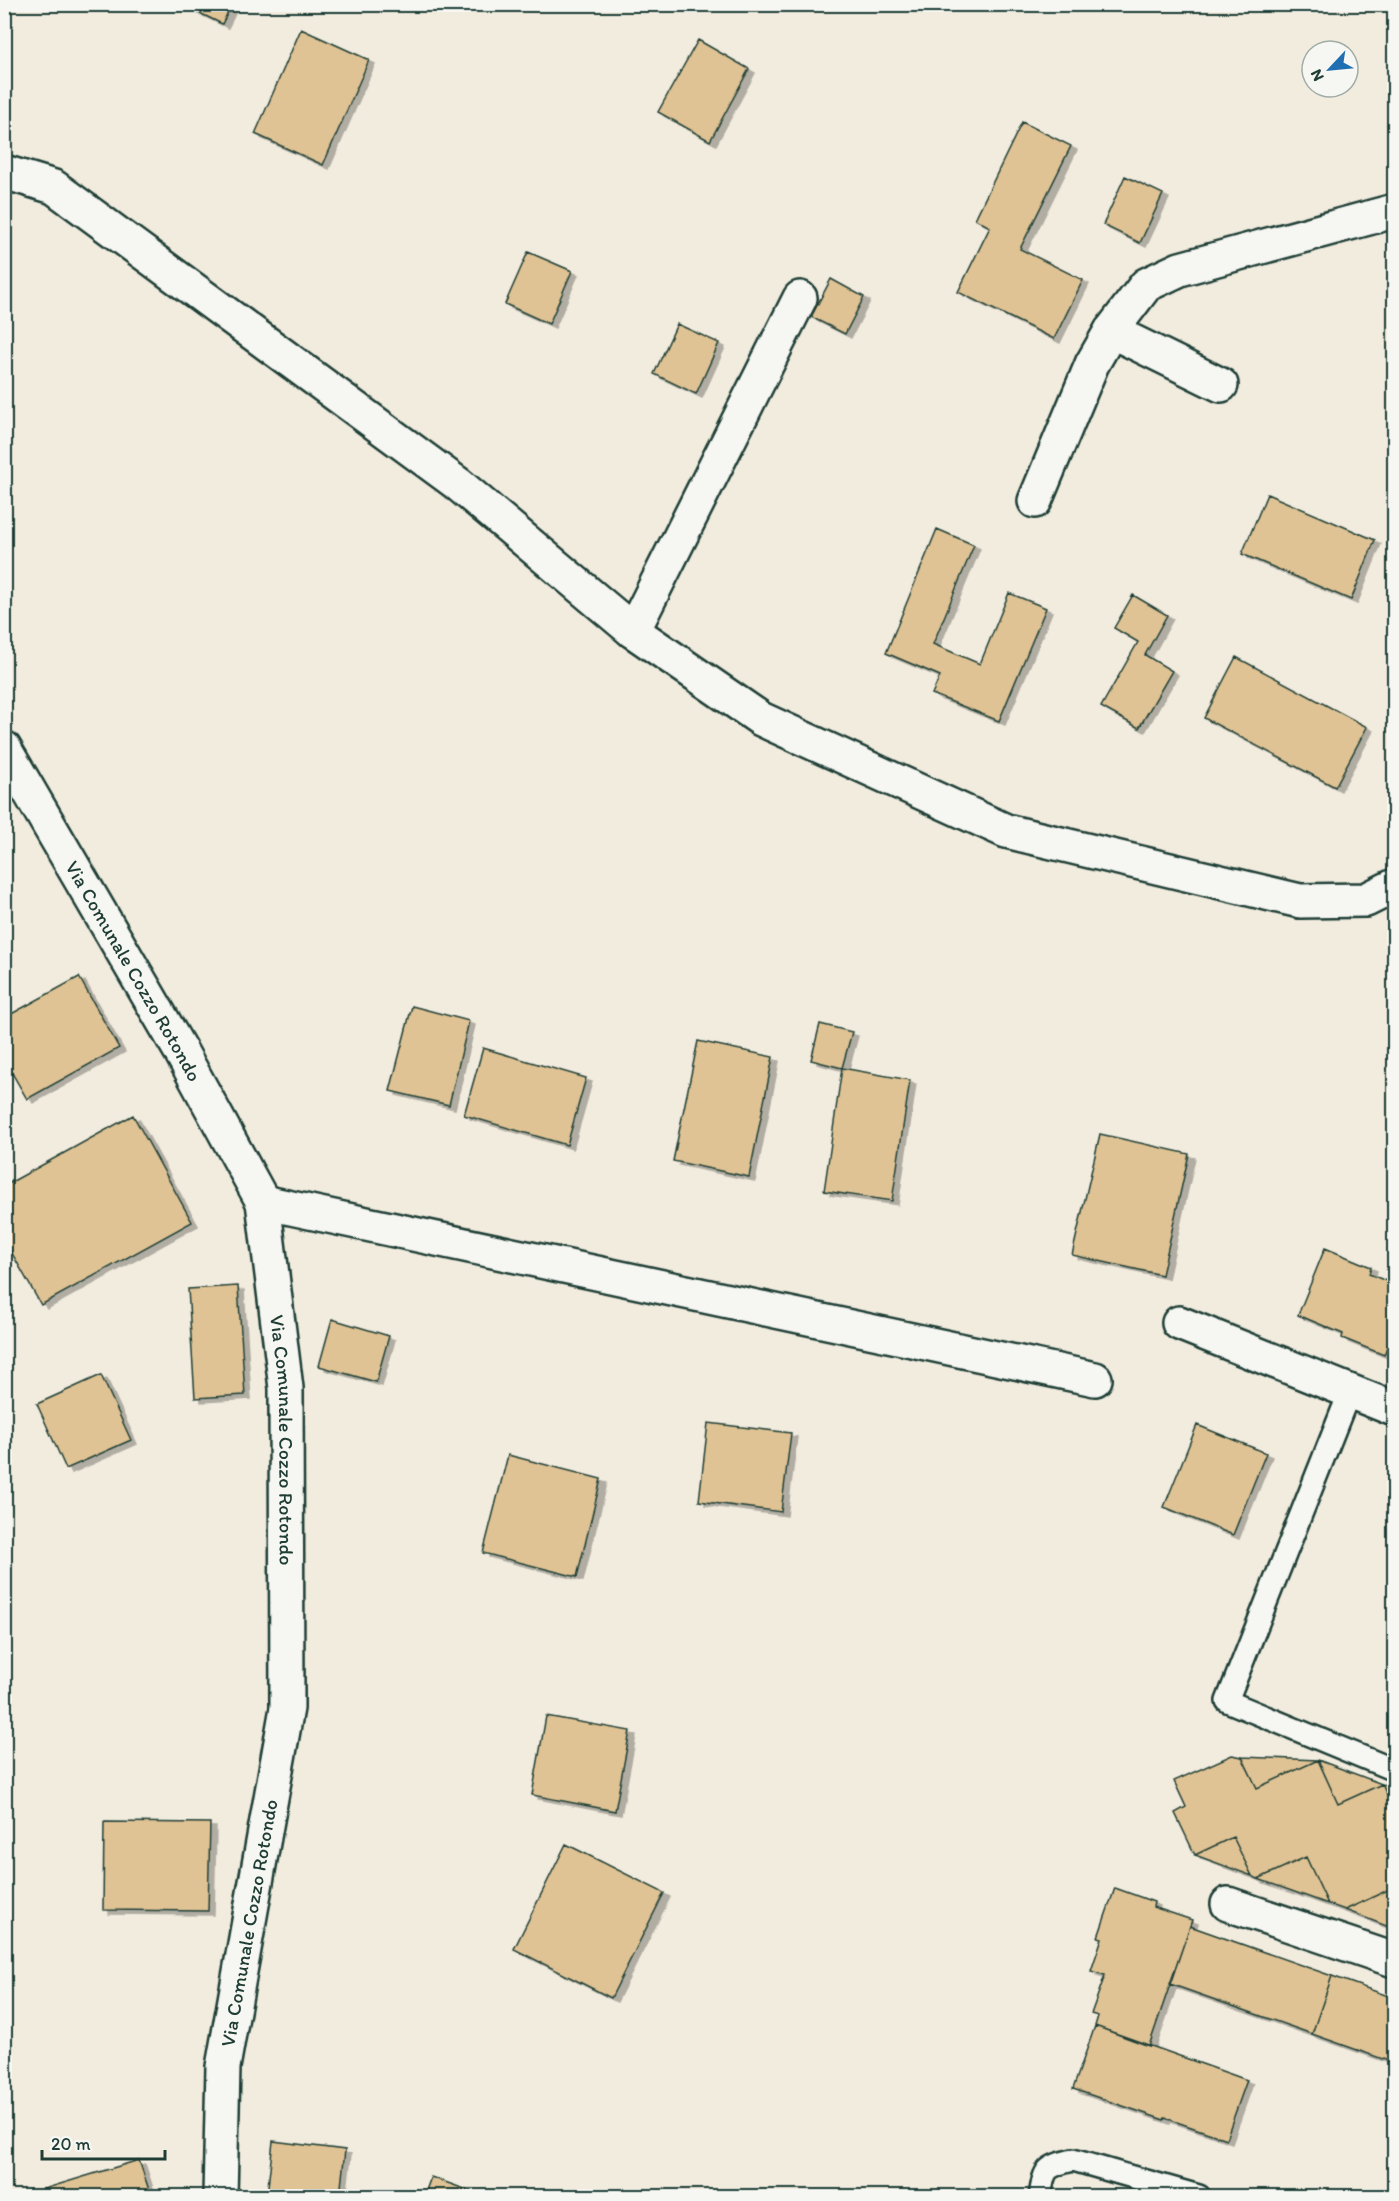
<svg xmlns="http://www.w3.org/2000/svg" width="1399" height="2201" font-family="Itim,sans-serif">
<defs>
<filter id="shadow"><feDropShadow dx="6" dy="4" stdDeviation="0" flood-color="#0004"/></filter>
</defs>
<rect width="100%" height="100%" fill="#f2ecdf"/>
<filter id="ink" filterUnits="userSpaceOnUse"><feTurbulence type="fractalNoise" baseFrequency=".0167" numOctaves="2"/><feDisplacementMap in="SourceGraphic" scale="12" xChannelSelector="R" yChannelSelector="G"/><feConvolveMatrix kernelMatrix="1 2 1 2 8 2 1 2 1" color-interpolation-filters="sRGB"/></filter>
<g filter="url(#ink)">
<path fill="#e0c394" stroke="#1f3d34" stroke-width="1.5" filter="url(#shadow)" d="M181 4H232L222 24Z
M301 29 369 60 323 165 255 134Z
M698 40 749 69 710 141 658 112Z
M1022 122 1071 146 1020 249 1083 280 1054 339 958 292 990 227 975 219Z
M1125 176 1163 194 1140 243 1103 225Z
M528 252 572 271 549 324 505 304Z
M831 279 864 297 845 334 811 317Z
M677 324 719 343 696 394 654 374Z
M1267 494 1375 540 1351 600 1242 554Z
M937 529 974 545 933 644 980 664 1009 593 1046 608 999 721 932 694 940 676 886 653Z
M1133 595 1167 615 1145 655 1172 671 1139 728 1101 707 1138 642 1114 628Z
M1236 657 1367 727 1335 787 1204 718Z
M79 977 119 1048 27 1099 4 1059V1018Z
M412 1006 469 1021 449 1105 390 1091Z
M820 1024 852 1032 842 1068 811 1060Z
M698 1041 773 1057 749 1177 673 1161Z
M483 1048 586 1078 567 1145 464 1115Z
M842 1068 910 1080 892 1201 824 1191Z
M133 1115 192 1222 41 1305 4 1239V1186Z
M1100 1134 1189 1154 1162 1275 1072 1255Z
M1325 1248 1371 1267 1369 1274 1394 1284V1328L1384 1355 1342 1338 1343 1334 1298 1315Z
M238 1286 245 1395 195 1398 188 1289Z
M332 1319 389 1336 376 1382 319 1366Z
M101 1375 131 1440 66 1469 37 1404Z
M708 1423 791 1433 781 1512 699 1501Z
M1197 1425 1266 1453 1233 1535 1164 1507Z
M508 1455 601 1479 577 1577 483 1553Z
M546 1716 630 1731 615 1811 532 1795Z
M1232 1755 1242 1757 1257 1788 1318 1760 1338 1804 1382 1784 1394 1811V1899L1390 1889 1345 1910 1328 1904 1306 1857 1258 1879 1252 1876 1233 1837 1195 1855 1175 1813 1186 1807 1174 1781Z
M1242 1757 1318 1760 1257 1788Z
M1318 1760 1382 1784 1338 1804Z
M1382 1784 1394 1788V1811Z
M104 1822 210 1823 208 1911 103 1910Z
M1233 1837 1252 1876 1195 1855Z
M566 1844 664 1893 611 1998 514 1949Z
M1306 1857 1328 1904 1258 1879Z
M1115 1888 1154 1902 1153 1907 1192 1920 1149 2046 1095 2026 1098 2016 1091 2014 1105 1975 1091 1971 1102 1938 1098 1937Z
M1390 1889 1394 1899V1929L1345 1910Z
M1190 1926 1332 1976 1312 2034 1170 1984Z
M1332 1976 1394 1998V2063L1312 2034Z
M1095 2026 1247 2080 1226 2139 1165 2118 1164 2120 1073 2089Z
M273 2141 345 2150 340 2196H267Z
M139 2160 151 2196H24V2195Z
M431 2177 484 2196H424Z
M1096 2190 1119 2196H1094Z"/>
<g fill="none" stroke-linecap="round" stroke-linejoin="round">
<defs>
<path id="lane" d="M1350 1391 1227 1701 1394 1770
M1040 2196C1045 2169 1044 2167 1073 2160L1199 2196"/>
<g id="street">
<path d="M4 172 54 187 458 484 633 631 761 719 1006 831 1300 901 1366 900 1394 886"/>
<path d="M1111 331 1221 385"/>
<path d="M1035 501 1092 364 1111 331 1146 285 1180 269 1394 211"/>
<path d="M633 631 800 298"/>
<path id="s1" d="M4 748 180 1050 263 1202 286 1388 287 1708 223 2067 220 2196"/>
<path d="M263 1202 1095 1379"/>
<path d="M1179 1323 1394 1409"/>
<path d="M1228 1904 1394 1960"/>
</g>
</defs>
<use href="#lane" stroke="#1f3d34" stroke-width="26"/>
<use href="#street" stroke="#1f3d34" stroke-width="38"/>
<use href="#lane" stroke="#f6f6f2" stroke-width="21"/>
<use href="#street" stroke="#f6f6f2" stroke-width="33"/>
</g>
</g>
<g text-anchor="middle" stroke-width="6" stroke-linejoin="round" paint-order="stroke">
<g font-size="20" fill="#1f3d34" stroke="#f6f6f2">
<text dy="7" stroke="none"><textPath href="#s1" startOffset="258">Via Comunale Cozzo Rotondo</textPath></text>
<text dy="7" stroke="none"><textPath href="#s1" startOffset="762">Via Comunale Cozzo Rotondo</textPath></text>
<text transform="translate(249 1923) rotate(-80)" y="7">Via Comunale Cozzo Rotondo</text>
</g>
</g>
<rect width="1399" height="2201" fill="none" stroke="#f6f6f2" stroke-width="24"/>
<rect x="12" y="12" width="1375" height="2177" fill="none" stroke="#1f3d34" stroke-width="2" filter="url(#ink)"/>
<g transform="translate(1330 69) rotate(244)"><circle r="28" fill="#f6f6f2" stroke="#a0aca6" stroke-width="1.5"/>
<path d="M0-4.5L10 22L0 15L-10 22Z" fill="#1f6fb2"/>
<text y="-9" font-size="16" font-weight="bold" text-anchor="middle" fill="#1f3d34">N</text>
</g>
<path d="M42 2150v9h123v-9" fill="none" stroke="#1f3d34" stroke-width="3"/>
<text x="51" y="2150" font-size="18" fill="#1f3d34" stroke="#f6f6f2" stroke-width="4.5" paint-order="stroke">20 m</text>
</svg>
